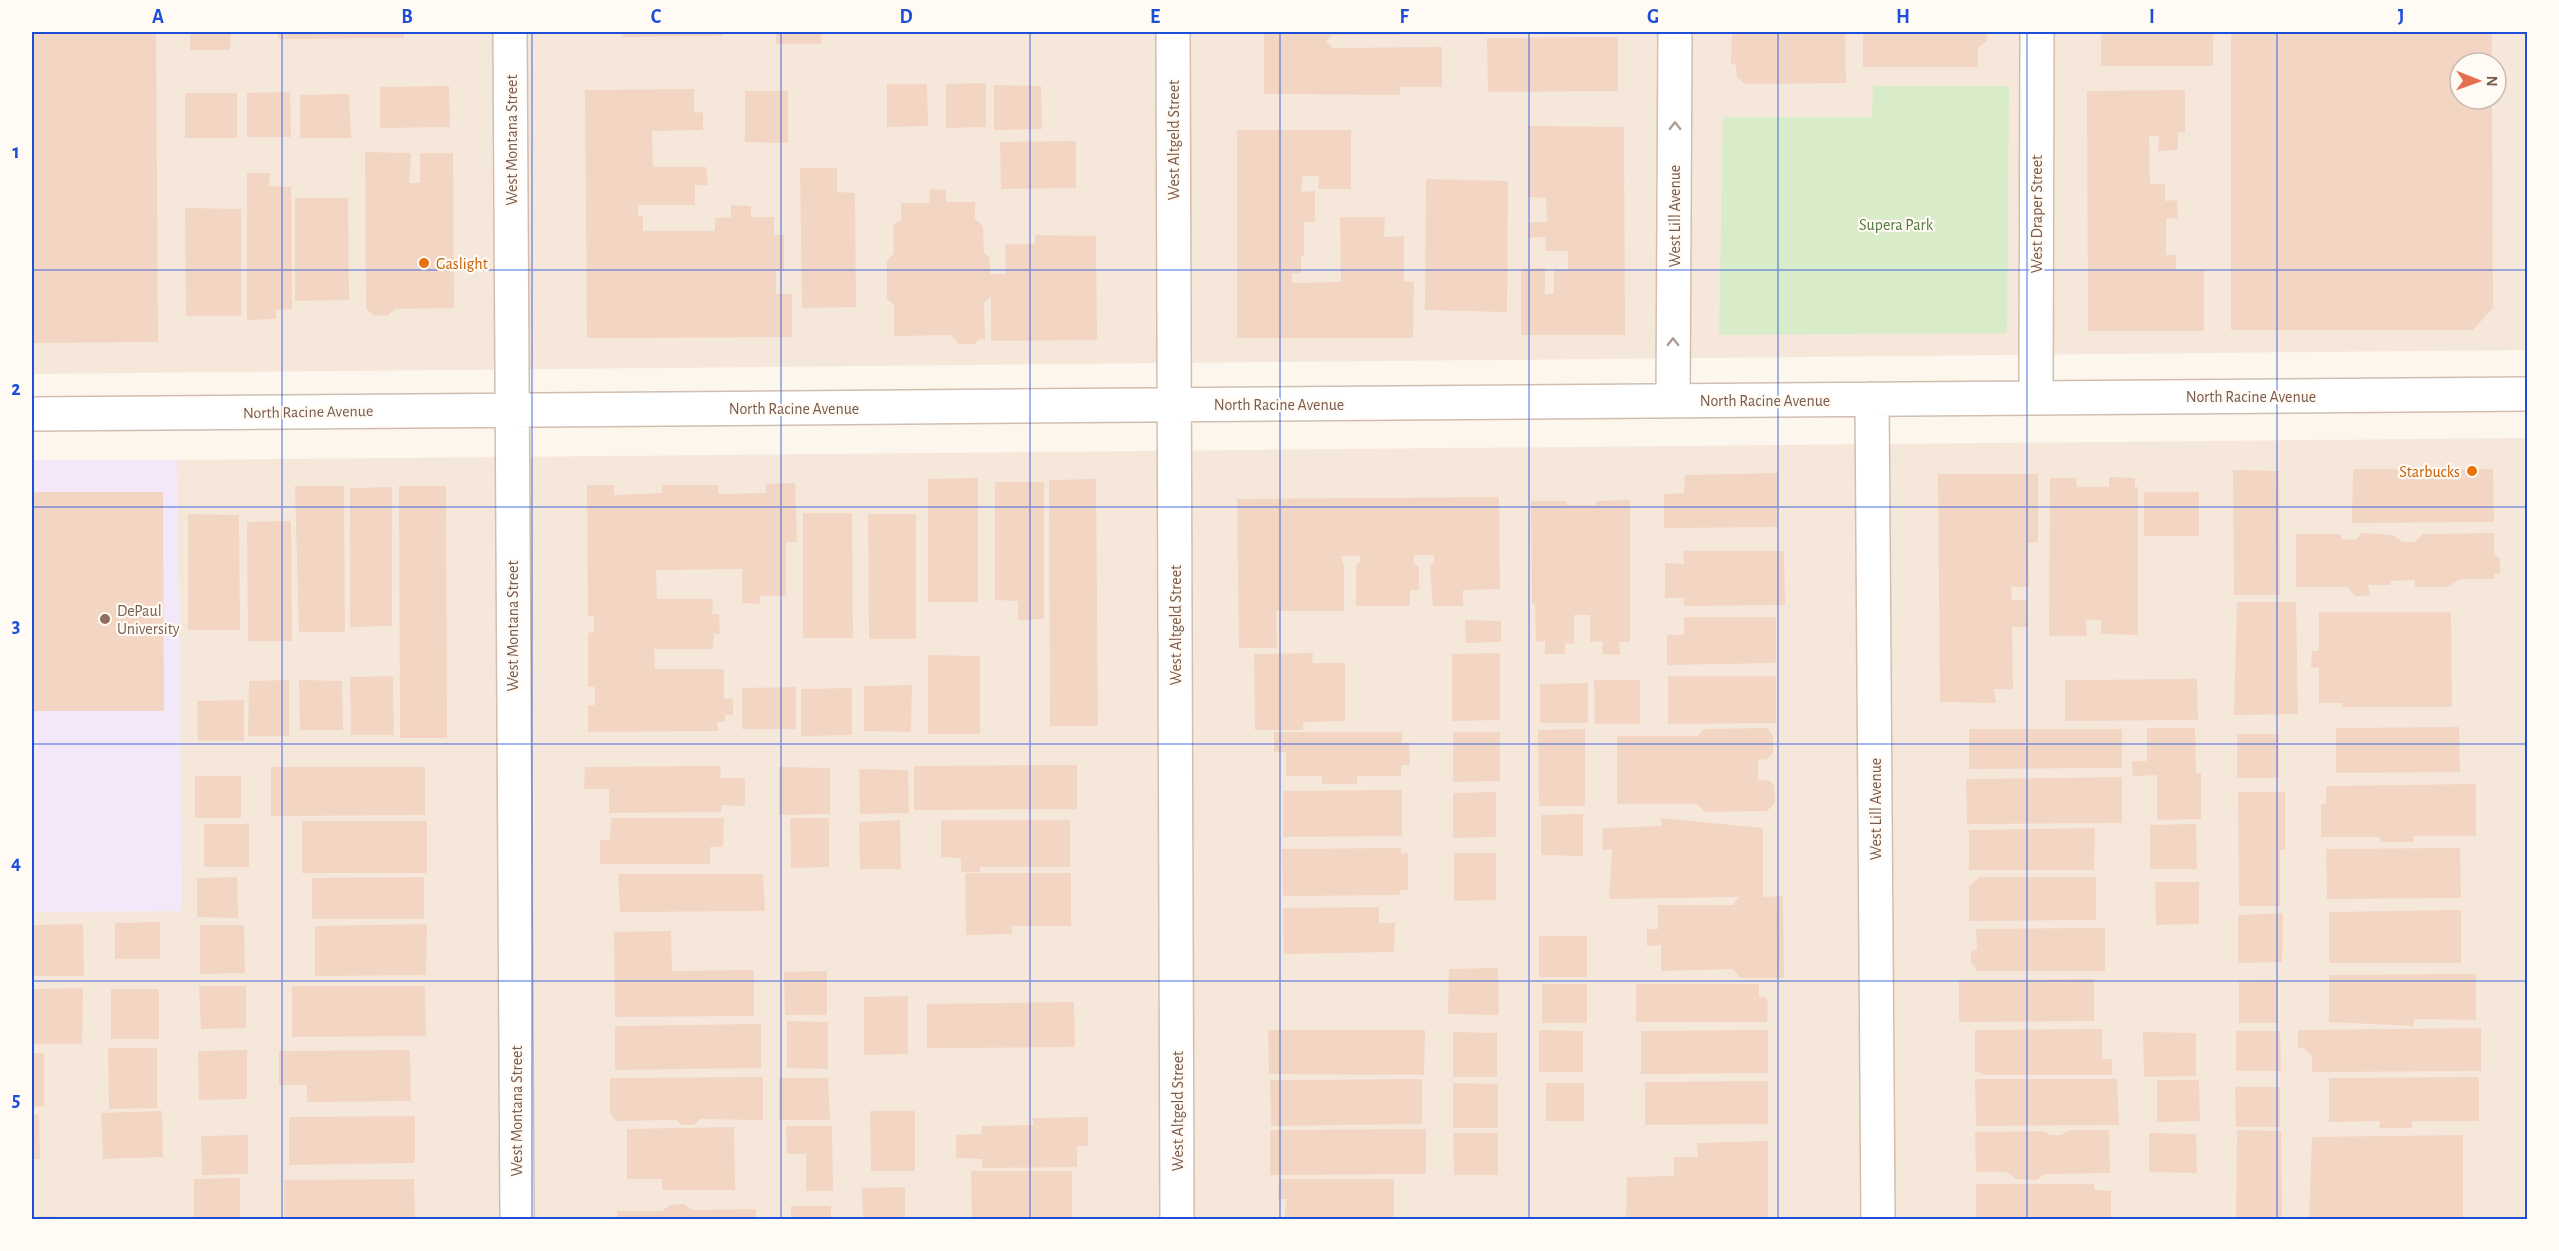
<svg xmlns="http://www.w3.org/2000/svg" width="2559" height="1251" font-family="'Alegreya Sans',sans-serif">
<rect width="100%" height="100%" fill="#fdf6ec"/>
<path fill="#f5e8da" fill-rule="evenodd" d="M32 32H2527V350L32 374ZM2460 63H2496V99H2460Z
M2527 438V1219H32V912L181 911 177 460Z"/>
<path fill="#f3e8fa" d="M32 460H177L182 911 32 912Z"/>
<path fill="#d8ecc9" d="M1873 86H2009L2007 333 1719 335 1723 117H1872Z"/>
<path fill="#f3d5c3" d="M32 32H156L158 342 32 343Z
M190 32H231L230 50H190Z
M278 32H404V38L278 39Z
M622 32H722V36L623 37Z
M776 32H821V44H776Z
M1264 32H1401V35H1333L1326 41 1333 48 1442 47V87H1400V95L1264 94Z
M1732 32H1845L1846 83 1745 84 1737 77 1736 65 1731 64Z
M1863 32H1987V41L1978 48V67H1863Z
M2101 32H2213V66H2101Z
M2231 32H2492V63H2460V99H2492L2493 308 2473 330H2231Z
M1618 37V91L1488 92 1487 38Z
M986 83V127L946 128V84Z
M887 84H927L928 126 887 127Z
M994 85 1041 86 1042 129 994 130Z
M449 86 450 127 380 128V87Z
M694 89V113L703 112V130L652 131 653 167H706L708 185H695V205H638V216H643V231H715V218L731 217V205L751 206V217H774V235H784V271H776V294H792V337L587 338 585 90Z
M2185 90V133L2178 132V150L2158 151 2159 136H2149L2150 184H2165V201L2177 200 2178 219 2166 218V255H2176V270H2204V331H2088L2087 91Z
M745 91H788V143L745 142Z
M290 92 291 137H247V93Z
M185 93H237V138H185Z
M349 94 351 138H300V95Z
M1528 126 1624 127 1625 335H1521V269L1545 268V294H1554V270H1568V251H1546L1545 237 1528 238 1529 222H1547L1546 198 1528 197Z
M1237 130H1351V189H1318L1319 176H1303L1301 192 1315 191V222H1304V256L1301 255V273H1292V283L1341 282 1340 217H1385L1384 237 1404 236V281L1414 282 1413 338H1237Z
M1076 141V188L1001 189 1000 142Z
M365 152 411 153 409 183H420V153H453L454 308 395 309 387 316 373 315 366 309Z
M800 168H837V192L855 193 856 307 802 308Z
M247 173H270L269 186 291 187 292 309 276 310V319L247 320Z
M1428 179 1508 181 1507 312 1425 310 1426 180Z
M930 189 946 190V202H975V219L983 226 984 253 990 258V274H1006L1005 244H1035V235L1096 236 1097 340 991 341V296L984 303 985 339H980L974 344H959L951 335 894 336V305L887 299V261L894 253 893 225 901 220V203H929Z
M295 198H348L349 300 295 301Z
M185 208 241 209V316H186Z
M2353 469H2493L2494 522 2352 523Z
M2233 470 2279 471 2280 595H2234Z
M1778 473 1777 527 1664 528V494L1684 493 1685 475Z
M1938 474H2038V542L2028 543 2029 587H2011L2012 600H2027L2028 627H2012L2013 689H1994L1996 703 1940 702Z
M2109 477 2135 478V487H2138V635L2101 634V620H2086L2087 636H2049L2050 478H2076L2077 487H2109Z
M978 478V602H928V479Z
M1096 479 1098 726H1050L1049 480Z
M995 482H1044V619L1018 620V601L995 600Z
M795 483 797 542H786V596H760V604L742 603V569L656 570 657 599H713L712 614H719L720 634H714L713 649H654L655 669H724V699L733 698V715H725V722H717L718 731 588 732V705H595V687H588V633L594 632V616H588L587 485H614V495L662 493V485H718V494L766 493V484Z
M295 486H344L345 632H299Z
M399 486H446L447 738H400Z
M392 487V626L350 627V488Z
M32 492H163L164 711H32Z
M2144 492H2199V536H2144Z
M1499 497 1500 589 1463 590V606H1433L1430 566 1434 562V555H1414V563L1419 567V590H1410V606H1356V565L1361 561 1360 556H1341L1344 566V611H1276L1277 648H1239L1237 499Z
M1630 500V642H1619L1620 655 1602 654 1603 641 1590 642V615H1574V644L1565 643V654H1545V641L1536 642 1535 604H1532L1531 501H1567V505H1596L1597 501Z
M803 513H852L853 638H803Z
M188 514 239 515 240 630H188Z
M868 514H916V639H869Z
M291 521 292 641H248L247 522Z
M2361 533 2393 535 2403 542H2414L2423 534 2494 533V554L2500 559V574H2494V579H2461L2447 587H2415V580L2391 581 2390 585H2368L2370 596H2355L2348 587H2296V534H2341V539L2356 540Z
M1683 551H1784L1785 605 1684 606V598H1665V563L1684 564Z
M2237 602H2296L2298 714 2234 715Z
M2319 612H2451L2452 707H2341L2342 703H2319V668L2311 667 2312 651H2319Z
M1684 617H1776V663L1667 665V635H1684Z
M1465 620 1501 621V642L1466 643Z
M1313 653 1312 663H1345V721L1303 722V730H1255L1254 654Z
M1500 653V720L1452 721V654Z
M928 655 980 656V734H928Z
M393 676 394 735H351L350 677Z
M1668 676H1776V723L1668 724Z
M2197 679 2198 720 2065 721V680Z
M289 680V736H248L249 681Z
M299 680 342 681 343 730H300Z
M1594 680H1640V724H1595Z
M1588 683V723H1540V684Z
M912 685 911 732 864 731V686Z
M796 687V729H742V688Z
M852 688V735L801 736V689Z
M244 700V741H198L197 701Z
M2459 727 2460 772 2336 773V728Z
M1768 728 1773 736V753L1767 759 1758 760V780H1768L1774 785 1775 803 1767 811 1705 812 1697 804H1617V736H1698L1704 729Z
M2147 728H2195L2196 773H2201V819L2157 820V775L2133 776 2132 761H2147Z
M1585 729V806H1539L1538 730Z
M1969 729H2122V768L1969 769Z
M1274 732H1402V743L1409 742 1410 765H1401V776H1357V784H1322V776H1286V752H1274Z
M1453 732H1500V781L1453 782Z
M2237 734H2279V778H2237Z
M1077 765V809L914 810V766Z
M721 766 720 778H745V806L721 805V812L609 813V789H584L585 767Z
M271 767H425V815L271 816Z
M779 767 830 768V814L779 815Z
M859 769 908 770 909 813 860 814Z
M195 776H241V818H195Z
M2122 777V823L1967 824 1966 779Z
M2476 784V836H2413L2414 842H2381L2380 837H2321V804H2326V786Z
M1402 790V836L1283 837V791Z
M1496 792V837L1453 838V793Z
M2238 792H2285V850H2280V906H2239Z
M1583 814V856L1541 855V815Z
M611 818H724L723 847H710V864H600V840H610Z
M790 818H829V867L791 868Z
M1660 818 1763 828V897L1783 896 1784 978H1740L1733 969 1661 971V945L1647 946V929H1658V905H1733L1739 897 1609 899 1612 849 1602 850 1603 828 1662 826Z
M900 820 901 869H860L859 822Z
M941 820H1070V867H980V872H961V858L941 857Z
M302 821H427V873H302Z
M204 824H249V867H204Z
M2196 824 2197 869H2150V825Z
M2095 828 2094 870H1969V830Z
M1401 848V854L1408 853V890H1400V895L1283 896 1282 849Z
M2460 848 2461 898 2327 899 2326 849Z
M1454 853H1496V900L1454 901Z
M965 873H1071V926H1012V934L966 935Z
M618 874H763L765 911 620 912Z
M237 877 238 918 197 917V878Z
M424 877V919H312V878Z
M1980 877H2096V920L1969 921V886Z
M2155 882H2199V924L2156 925Z
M1379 907V923H1395L1394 952 1284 954 1283 908Z
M2461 910V963H2329V912Z
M2283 913 2282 962 2238 963V915Z
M160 922V959H115V923Z
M83 924 84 976H32V925Z
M427 924 426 975 315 976V926Z
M200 925H244L245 973 200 974Z
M2105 928V971H1977L1971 962V952L1977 949 1976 929Z
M671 931 672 971 754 970V1016L615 1017 614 932Z
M1539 936H1587V977H1539Z
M1498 968 1499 1015 1448 1014 1449 969Z
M827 971V1015H785L784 972Z
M2476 974V1020L2414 1019V1026L2329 1022V975Z
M2094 979V1021L1959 1022V980Z
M2278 980V1023H2239V981Z
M1542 984H1587V1023H1542Z
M1636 984H1759V997H1765L1768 1003 1767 1022H1636Z
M199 986H246V1028L201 1029Z
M292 986H425L426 1036 292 1037Z
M83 988 82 1044H32V989Z
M111 989H159V1039H111Z
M908 996V1054L864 1055V997Z
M1074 1002 1075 1047 927 1048V1004Z
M787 1021 828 1022V1069L787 1068Z
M761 1024V1068L615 1070V1026Z
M2481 1028V1071L2312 1072V1056L2303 1048H2298V1030Z
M2102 1029V1059H2112V1075H1984L1975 1071V1030Z
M1268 1030H1425L1424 1075 1269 1074Z
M1539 1030 1583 1031V1072H1539Z
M1768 1030V1073L1641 1074V1031Z
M2236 1031H2280L2281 1071H2236Z
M1453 1032 1497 1033V1077H1453Z
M2143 1032 2196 1033V1076L2144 1077Z
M108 1048H157V1108L109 1109Z
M247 1050V1099L199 1100 198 1051Z
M410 1050 411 1101 307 1102V1085H279V1051Z
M32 1053H44V1106L32 1107Z
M763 1077V1120L700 1119 694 1125H681L676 1120 616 1121 610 1113V1078Z
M2479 1077V1121H2412V1128H2379L2380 1121 2329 1122V1078Z
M779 1078H828L830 1120H779Z
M1422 1079V1124L1271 1126 1270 1080Z
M1975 1079H2117L2119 1125 1976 1126Z
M2157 1080H2199L2200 1121 2157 1122Z
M1768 1081V1124L1645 1125V1082Z
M1453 1083 1498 1084V1128H1453Z
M1546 1083H1584V1121H1546Z
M2235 1087H2280V1127H2236Z
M162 1111 163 1157 103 1159 101 1113Z
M870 1111H915V1171H871Z
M39 1114 40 1159H32V1115Z
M415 1116V1163L289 1165V1117Z
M1088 1117V1146H1077V1167L982 1168V1159L956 1158V1135L981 1134 982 1126 1034 1125 1032 1118Z
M786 1126H832L833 1191H806V1154H787Z
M734 1127 735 1190H662V1179H627V1129Z
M1426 1129V1174L1270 1175V1130Z
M2070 1130H2109L2110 1173 2044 1174 2037 1180 2016 1179 2007 1172H1976L1975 1132 2043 1131 2050 1135H2061Z
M2237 1130 2281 1131 2282 1220H2236Z
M1453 1133H1498V1175H1454Z
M2149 1133 2196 1134 2197 1173 2149 1172Z
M248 1135V1174L202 1175 201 1136Z
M2463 1135V1219L2309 1217 2312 1137Z
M1768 1141V1220H1626L1627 1177 1674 1176V1157H1698L1697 1143Z
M971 1171H1072V1218L972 1220Z
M240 1178V1220H194V1179Z
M414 1179 415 1220H284V1180Z
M1279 1179H1394V1220H1285L1286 1199H1278Z
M1976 1184H2094V1190L2111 1191V1220H1976Z
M905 1187V1220H863L862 1188Z
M684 1204 692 1210 756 1209V1220H617V1211H662L670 1205Z
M791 1206H831V1220H791Z
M54 1216V1220H32V1217Z"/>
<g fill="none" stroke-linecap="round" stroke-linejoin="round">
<defs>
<path id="minor" d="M510 32 517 1220
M1173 32 1177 1220
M2036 397 2037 32
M1872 399 1878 1220
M1673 400 1675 32
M32 414 2528 394"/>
</defs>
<use href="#minor" stroke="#d1beb0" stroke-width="36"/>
<use href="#minor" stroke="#fff" stroke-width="33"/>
</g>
<defs><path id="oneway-chevron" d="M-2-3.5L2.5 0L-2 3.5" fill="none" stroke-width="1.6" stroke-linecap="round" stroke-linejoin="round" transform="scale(1.5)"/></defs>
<g stroke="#af9d94">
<use href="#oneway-chevron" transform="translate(1675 126) rotate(-90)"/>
<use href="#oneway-chevron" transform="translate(1673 342) rotate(-90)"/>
</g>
<path fill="none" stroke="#1d4ed8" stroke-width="1.5" stroke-opacity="0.55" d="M282 32V1220M532 32V1220M781 32V1220M1030 32V1220M1280 32V1220M1529 32V1220M1778 32V1220M2027 32V1220M2277 32V1220M32 270H2528M32 507H2528M32 744H2528M32 981H2528"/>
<g fill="#e8710a" stroke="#fffaf3" stroke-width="2">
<circle cx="424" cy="263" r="6"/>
<circle cx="2472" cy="471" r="6"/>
</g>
<circle fill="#8d6e63" stroke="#fffaf3" stroke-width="2" cx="105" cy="619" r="6"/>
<g text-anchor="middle" stroke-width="4.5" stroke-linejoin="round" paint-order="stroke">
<g font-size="16" fill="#7a5c4d" stroke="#fffaf3">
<text transform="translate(511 140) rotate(-90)" y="6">West Montana Street</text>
<text transform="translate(1173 140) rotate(-90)" y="6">West Altgeld Street</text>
<text transform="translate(2036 214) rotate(-90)" y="6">West Draper Street</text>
<text transform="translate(1674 216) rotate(-90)" y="6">West Lill Avenue</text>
<text x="2251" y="402">North Racine Avenue</text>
<text x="1765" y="406">North Racine Avenue</text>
<text x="1279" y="410">North Racine Avenue</text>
<text x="794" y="414">North Racine Avenue</text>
<text transform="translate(308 411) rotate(-1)" y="6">North Racine Avenue</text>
<text transform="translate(1175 625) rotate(-90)" y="6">West Altgeld Street</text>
<text transform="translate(512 626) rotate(-90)" y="6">West Montana Street</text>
<text transform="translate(1875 809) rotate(-90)" y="6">West Lill Avenue</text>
<text transform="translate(516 1111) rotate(-90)" y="6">West Montana Street</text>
<text transform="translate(1177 1111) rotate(-90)" y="6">West Altgeld Street</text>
</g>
<g font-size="16" fill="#537a41" stroke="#fffaf3">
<text x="1896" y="230">Supera Park</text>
</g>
<g font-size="16" fill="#c56008" stroke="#fffaf3" text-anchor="start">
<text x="436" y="269">Gaslight</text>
<text x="2460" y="477" text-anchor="end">Starbucks</text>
</g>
<g font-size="16" fill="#785e54" stroke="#fffaf3" text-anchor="start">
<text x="117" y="616">DePaul<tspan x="117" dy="18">University</tspan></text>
</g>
</g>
<rect width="2559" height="1251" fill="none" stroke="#fffaf3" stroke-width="66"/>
<g transform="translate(2478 81) rotate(91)"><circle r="28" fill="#fffaf3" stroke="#cabbb1" stroke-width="1.5"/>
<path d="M0-4.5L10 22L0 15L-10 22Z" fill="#e76f51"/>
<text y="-9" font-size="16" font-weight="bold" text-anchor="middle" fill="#7a5c4d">N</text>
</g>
<rect x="33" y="33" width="2493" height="1185" fill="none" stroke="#1d4ed8" stroke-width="2"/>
<g font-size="20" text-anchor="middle" font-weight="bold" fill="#1d4ed8">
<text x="158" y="23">A</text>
<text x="407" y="23">B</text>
<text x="656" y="23">C</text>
<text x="906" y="23">D</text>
<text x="1155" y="23">E</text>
<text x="1404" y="23">F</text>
<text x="1653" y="23">G</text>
<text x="1903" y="23">H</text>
<text x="2152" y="23">I</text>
<text x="2401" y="23">J</text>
<text x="16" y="158">1</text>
<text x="16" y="395">2</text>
<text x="16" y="632">3</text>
<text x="16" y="869">4</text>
<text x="16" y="1106">5</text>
</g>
</svg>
